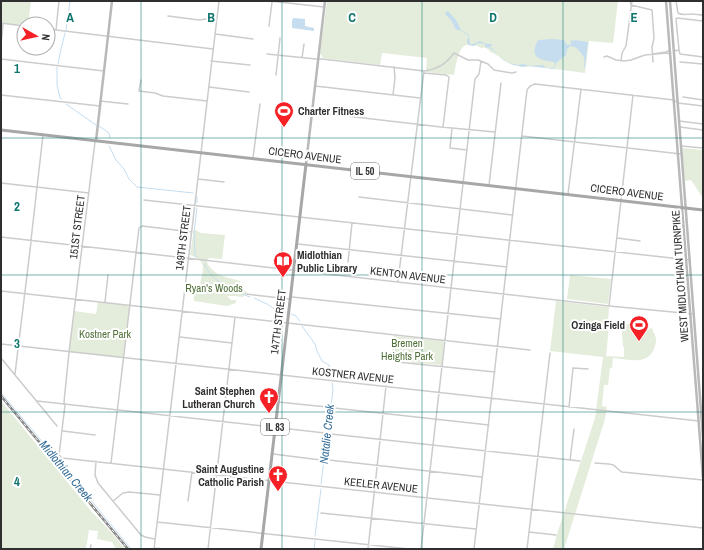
<svg xmlns="http://www.w3.org/2000/svg" width="704" height="550" font-family="'Archivo Narrow',sans-serif">
<rect width="100%" height="100%" fill="#fff"/>
<path fill="#e4eddb" d="M1 1H31L28 24H24V25L1 23Z
M327 1H618L613 43 589 41 585 73 532 66 523 67 508 63 494 53H492C488 50 486 46 481 48 477 45 476 46 472 45 469 45 466 44 463 47 458 51 455 68 454 75L426 72 427 58 382 53 380 65 323 58 320 54Z
M682 148 703 150V198L691 180 685 181Z
M194 229 201 233 225 235 222 259 209 258 207 262C212 275 228 278 241 281L238 284 240 289 247 292 243 297 234 296H227L231 300H236V303L227 306 194 301V293L200 292C200 288 200 283 201 279 204 266 205 260 190 255Z
M570 275 611 279 608 304 567 299Z
M556 301 609 307 608 323 609 326 606 356 624 357V347H623L622 332 624 328 623 327V326L628 324 631 325 649 330 650 328 653 329V331C656 336 657 341 655 346 649 367 628 359 613 358L612 368H610L608 385H604L602 406 607 407 605 419 564 549H553L558 531 595 418 603 357 550 351Z
M98 302 130 305 123 358 69 352 74 311 96 314Z
M394 336 444 341 442 365 391 361Z
M1 401 91 511 112 533 125 549H116L112 542 97 539 98 531 89 530 86 549H1Z"/>
<path fill="#c5ddef" d="M448 11 456 20 461 30 469 35 470 44H474L479 41 487 44H491L492 45 490 47 494 50 496 55 509 63 518 65 523 64 530 66 543 65 546 68H554L555 65 554 62C538 60 529 57 538 40L552 39 564 40 567 45H569L572 43 570 42 571 40 573 41 575 40 588 42 585 67H584V66C586 57 582 53 575 47L570 46 567 49 566 55 556 63V65L554 69 527 66 523 67 513 65 503 60 495 54 494 51 488 47 486 48 485 44 478 43 474 46 468 45 467 41 469 36 460 30H457L455 28 451 20 445 14 446 12Z
M293 18 305 19V26L314 28V31L292 28V21Z"/>
<g fill="none" stroke-linecap="round" stroke-linejoin="round">
<path stroke="#c5ddef" stroke-width="1" d="M66 30 70 1
M58 64 61 49 65 33
M57 67V85L60 98 62 99
M66 104 96 125
M99 126 109 133 110 138
M109 146 116 160 124 169 129 179 137 187 193 193
M197 203V197
M197 208 194 232 195 256 197 257
M204 264C212 282 233 291 250 297
M254 298 267 304 273 308 286 313
M291 314 296 316 300 321
M302 326 315 344 317 351 322 361 329 365 331 372V378
M1 393 67 471 131 549
M321 484 333 390 332 383
M315 536 321 489
M314 549 315 541"/>
<path stroke="#ccc" stroke-width="1.5" d="M270 1 324 7
M630 1 631 5
M676 1 678 13C683 16 686 14 692 14 696 14 699 15 703 15
M631 5 652 10 654 38 652 47 653 62
M168 16 199 20 206 19 216 20
M1 23 24 26
M269 26 272 2
M48 29 213 49
M56 30 59 1
M215 34 253 39
M1 45 3 24
M679 50 676 19 677 18 703 21
M674 51 679 50 680 54 703 57
M267 54 316 59H322L424 71C438 69 446 64 454 53L468 60H478L488 64 494 70 512 73 516 72
M652 54 666 52 670 50
M604 57 607 56 616 60 624 61 631 60 645 55 667 53 670 54
M302 58 304 44
M1 59 104 71
M211 61 250 65
M621 61 622 53 626 46 632 1
M680 62 703 64
M424 73 446 75 449 77 443 127
M276 75 280 38
M141 80 139 91 155 93 163 96 207 101
M315 86 420 98
M209 87 249 92
M1 95 100 106
M393 95 395 78 394 67
M683 97 703 100
M100 101 128 104
M312 112 441 127 495 132
M679 121 703 124
M680 127 703 130
M452 128 450 148 467 150
M522 136 681 154
M95 142 69 352 64 402 65 405 59 455 62 458 703 528
M681 146 703 148
M253 158 260 104
M198 179 224 182
M1 183 89 193
M489 185 501 83
M568 194 581 89
M359 197 513 215
M144 200 690 260
M1 237 609 306 694 314
M617 238 640 241
M31 240 43 135
M298 244 507 267
M348 262 352 223
M398 281 424 71
M1 291 530 350
M246 294 290 299
M292 297 501 319
M105 302 108 275
M609 306 633 95
M180 337 232 343
M1 344 699 421
M1 358 57 426
M397 362 495 372
M15 374 31 242
M37 401 325 433
M278 402 327 407
M569 407 573 368 588 369
M334 408 489 425
M63 431 95 435
M331 434 580 461
M273 454 321 460
M329 460 482 477
M570 460 574 429
M96 461 95 475 98 483 141 535 145 537 155 539
M111 463 139 228 142 226 192 232
M595 463C600 464 608 463 613 465 617 467 618 470 622 472L703 480
M113 501 123 493 129 492 160 495
M188 501 192 472
M321 513 476 529
M157 522 409 549
M529 532 556 535
M154 548 164 549
M90 549 91 545
M154 549 219 1
M208 549 235 317
M368 549 386 386
M421 549 475 79 479 74 481 61
M474 549 527 90C529 86 531 85 535 84L674 100 678 103 703 106
M527 549 550 353"/>
<path stroke="#b9b9b9" stroke-width="2.5" d="M666 1 703 478
M670 1 703 437
M96 141 112 1
M306 164 325 1"/>
<path stroke="#a7a7a7" stroke-width="3" d="M1 130 703 210
M261 549 306 164"/>
<defs>
<path id="rail" d="M1 396 128 549"/>
</defs>
<use href="#rail" stroke="#848484" stroke-width="2.5"/>
<use href="#rail" stroke="#fff" stroke-width="1" stroke-dasharray="3" stroke-linecap="butt"/>
</g>
<path fill="none" stroke="#0f766e" stroke-width="1" stroke-opacity="0.55" d="M141 1V549M282 1V549M422 1V549M563 1V549M1 138H703M1 275H703M1 412H703"/>
<defs>
<symbol id="stadium-pin" viewBox="-11 -11 22 30"><path d="M0 17L-7.5 6A9.5 9.5 0 1 1 7.5 6Z" fill="#f62027" stroke="#fff"/><path d="M0-5a6.5 5 0 1 0 0 10a6.5 5 0 1 0 0-10ZM-3.5-1.8h7v3.6h-7Z" fill="#fff"/></symbol>
<symbol id="library-pin" viewBox="-11 -11 22 30"><path d="M0 17L-7.5 6A9.5 9.5 0 1 1 7.5 6Z" fill="#f62027" stroke="#fff"/><path d="M-6-4Q-3-5.5-.7-3.5V5Q-3 3-6 4ZM6-4Q3-5.5 .7-3.5V5Q3 3 6 4Z" fill="#fff"/></symbol>
<symbol id="church-pin" viewBox="-11 -11 22 30"><path d="M0 17L-7.5 6A9.5 9.5 0 1 1 7.5 6Z" fill="#f62027" stroke="#fff"/><path d="M-1.2-6h2.4v3.5h3.3v2.4h-3.3V6h-2.4V-.1h-3.3v-2.4h3.3Z" fill="#fff"/></symbol>
</defs>
<g fill-rule="evenodd">
<use href="#stadium-pin" x="273" y="100" width="22" height="30"/>
<use href="#library-pin" x="272" y="250" width="22" height="30"/>
<use href="#stadium-pin" x="628" y="314" width="22" height="30"/>
<use href="#church-pin" x="258" y="386" width="22" height="30"/>
<use href="#church-pin" x="267" y="464" width="22" height="30"/>
</g>
<g text-anchor="middle" stroke-width="4" stroke-linejoin="round" paint-order="stroke">
<g fill="#fff" stroke="#6d6d6d" stroke-width="1">
<rect x="351" y="163" width="28" height="16" rx="3"/>
<rect x="261" y="419" width="28" height="16" rx="3"/>
</g>
<g font-size="10" font-weight="bold" fill="#2f2f2f">
<text x="365" y="175">IL 50</text>
<text x="275" y="431">IL 83</text>
</g>
<g font-size="11" font-weight="bold" fill="#2f2f2f" stroke="#fff" text-anchor="end">
<text x="298" y="115" text-anchor="start">Charter Fitness</text>
<text x="297" y="259" text-anchor="start">Midlothian<tspan x="297" dy="13">Public Library</tspan></text>
<text x="625" y="329">Ozinga Field</text>
<text x="255" y="395">Saint Stephen<tspan x="255" dy="13">Lutheran Church</tspan></text>
<text x="264" y="473">Saint Augustine<tspan x="264" dy="13">Catholic Parish</tspan></text>
</g>
<g font-size="11" fill="#2f2f2f" stroke="#fff">
<text transform="translate(305 155) rotate(7)" y="4">CICERO AVENUE</text>
<text transform="translate(627 192) rotate(7)" y="4">CICERO AVENUE</text>
<text transform="translate(77 227) rotate(-83)" y="4">151ST STREET</text>
<text transform="translate(183 238) rotate(-83)" y="4">149TH STREET</text>
<text transform="translate(408 275) rotate(7)" y="4">KENTON AVENUE</text>
<text transform="translate(680 276) rotate(-94)" y="4">WEST MIDLOTHIAN TURNPIKE</text>
<text transform="translate(278 322) rotate(-83)" y="4">147TH STREET</text>
<text transform="translate(353 375) rotate(6)" y="4">KOSTNER AVENUE</text>
<text transform="translate(381 485) rotate(6)" y="4">KEELER AVENUE</text>
</g>
<g font-size="11" fill="#4f6f37" stroke="#fff">
<text x="214" y="292">Ryan's Woods</text>
<text x="105" y="338">Kostner Park</text>
<text x="407" y="347">Bremen<tspan x="407" dy="13">Heights Park</tspan></text>
</g>
<g font-size="12" font-style="italic" fill="#346e99" stroke="#fff">
<text transform="translate(327 434) rotate(-84)" y="4">Natalie Creek</text>
<text transform="translate(66 471) rotate(50)" y="4">Midlothian Creek</text>
</g>
</g>
<g font-size="13" text-anchor="middle" font-weight="bold" fill="#0f766e" stroke="#fff" stroke-width="4" stroke-linejoin="round" paint-order="stroke">
<text x="70" y="22">A</text>
<text x="211" y="22">B</text>
<text x="352" y="22">C</text>
<text x="493" y="22">D</text>
<text x="634" y="22">E</text>
<text x="17" y="73">1</text>
<text x="17" y="211">2</text>
<text x="17" y="348">3</text>
<text x="17" y="486">4</text>
</g>
<rect width="704" height="550" fill="none" stroke="#2f2f2f" stroke-width="4"/>
<g transform="translate(36 36) rotate(98)"><circle r="19" fill="#ffffff" stroke="#acacac"/>
<path d="M0-3L7 15L0 10L-7 15Z" fill="#f62027"/>
<text y="-6" font-size="11" font-weight="bold" text-anchor="middle" fill="#2f2f2f">N</text>
</g>
</svg>
